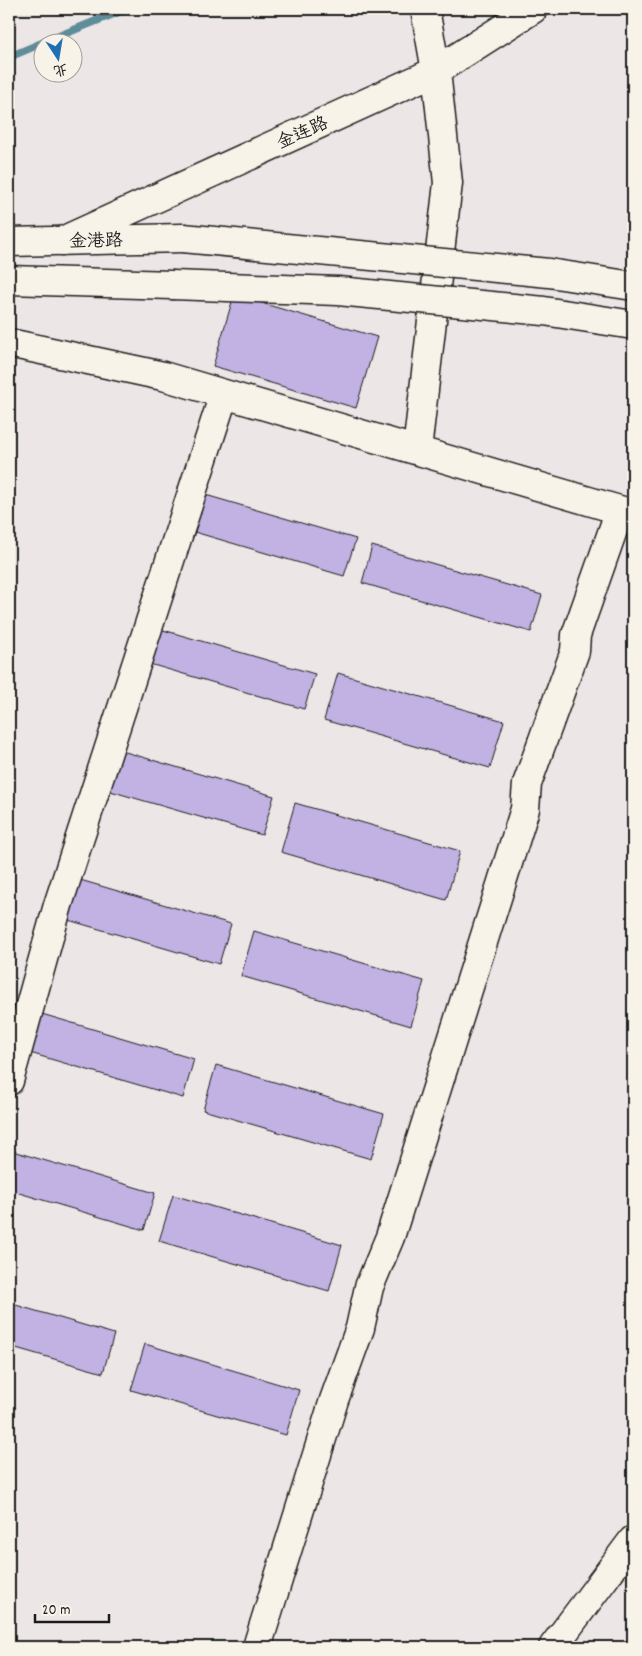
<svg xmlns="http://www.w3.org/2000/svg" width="642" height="1656" font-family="Dekko,'LXGW WenKai TC',sans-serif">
<rect width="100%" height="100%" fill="#ece6e7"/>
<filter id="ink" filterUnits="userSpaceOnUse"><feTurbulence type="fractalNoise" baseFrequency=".02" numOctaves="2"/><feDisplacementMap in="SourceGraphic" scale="10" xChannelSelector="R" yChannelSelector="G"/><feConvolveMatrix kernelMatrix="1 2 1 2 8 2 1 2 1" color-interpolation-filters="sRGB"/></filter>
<g filter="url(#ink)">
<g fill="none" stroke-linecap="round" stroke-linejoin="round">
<path stroke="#5f8c99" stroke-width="8" d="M44 42 126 9
M9 57 42 43"/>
</g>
<path fill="#c1b2e3" stroke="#1c1c1c" d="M234 295 377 337 356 408 213 366Z
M185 489 356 539 344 576 174 526Z
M372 546 542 595 531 632 362 583Z
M139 623 315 674 304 709 129 658Z
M338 673 504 721 490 768 324 720Z
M105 746 274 796 262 835 93 786Z
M295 803 460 851 446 900 281 852Z
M63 875 231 924 219 964 51 915Z
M254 931 424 981 411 1026 241 976Z
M25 1009 194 1059 183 1098 13 1048Z
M216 1065 384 1114 371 1159 203 1110Z
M9 1150 155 1193 144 1230 9 1190Z
M173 1195 342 1245 329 1291 159 1241Z
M9 1303 114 1334 103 1373 9 1346Z
M145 1344 299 1390 286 1435 131 1390Z"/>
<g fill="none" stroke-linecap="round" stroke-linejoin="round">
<defs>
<path id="minor" d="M62 241 436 71 533 9
M9 343 163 376 633 514
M417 450 448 183 436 71 425 9
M9 1081 58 905 224 394
M257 1647 334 1400 360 1328 369 1287 390 1237 525 809 527 784 575 651 576 635 620 510
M553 1647 633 1540"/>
<path id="major" d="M9 242 183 238
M9 280 172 285"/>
</defs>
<use href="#minor" stroke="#1c1c1c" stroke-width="31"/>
<use href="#major" stroke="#1c1c1c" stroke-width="31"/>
<use href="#minor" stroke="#f7f3e8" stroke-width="28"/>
<use href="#major" stroke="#f7f3e8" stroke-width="28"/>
<defs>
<path id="major-bridge" d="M183 238 549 273 633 286
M172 285 338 291 544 311 633 325"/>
</defs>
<use href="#major-bridge" stroke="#1c1c1c" stroke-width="31" stroke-linecap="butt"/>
<use href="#major-bridge" stroke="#f7f3e8" stroke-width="28"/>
</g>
</g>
<g text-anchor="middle" stroke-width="4" stroke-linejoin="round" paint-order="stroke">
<g font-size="18" fill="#1c1c1c" stroke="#f7f3e8">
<text transform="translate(302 132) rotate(-24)" y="6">金连路</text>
<text transform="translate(96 240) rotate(-1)" y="6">金港路</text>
</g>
</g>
<rect width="642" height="1656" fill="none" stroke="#f7f3e8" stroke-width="30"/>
<rect x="15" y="15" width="612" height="1626" fill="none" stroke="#1c1c1c" stroke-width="2" filter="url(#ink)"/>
<g transform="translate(58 58) rotate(168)"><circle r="24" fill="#f7f3e8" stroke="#9f9d96"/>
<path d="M0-4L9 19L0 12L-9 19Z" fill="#1f6fb2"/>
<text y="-8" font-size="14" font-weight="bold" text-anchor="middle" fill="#1c1c1c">北</text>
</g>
<path d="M35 1614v8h74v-8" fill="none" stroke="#1c1c1c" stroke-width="2.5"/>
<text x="42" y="1614" font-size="15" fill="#1c1c1c" stroke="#f7f3e8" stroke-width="4" paint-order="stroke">20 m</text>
</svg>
